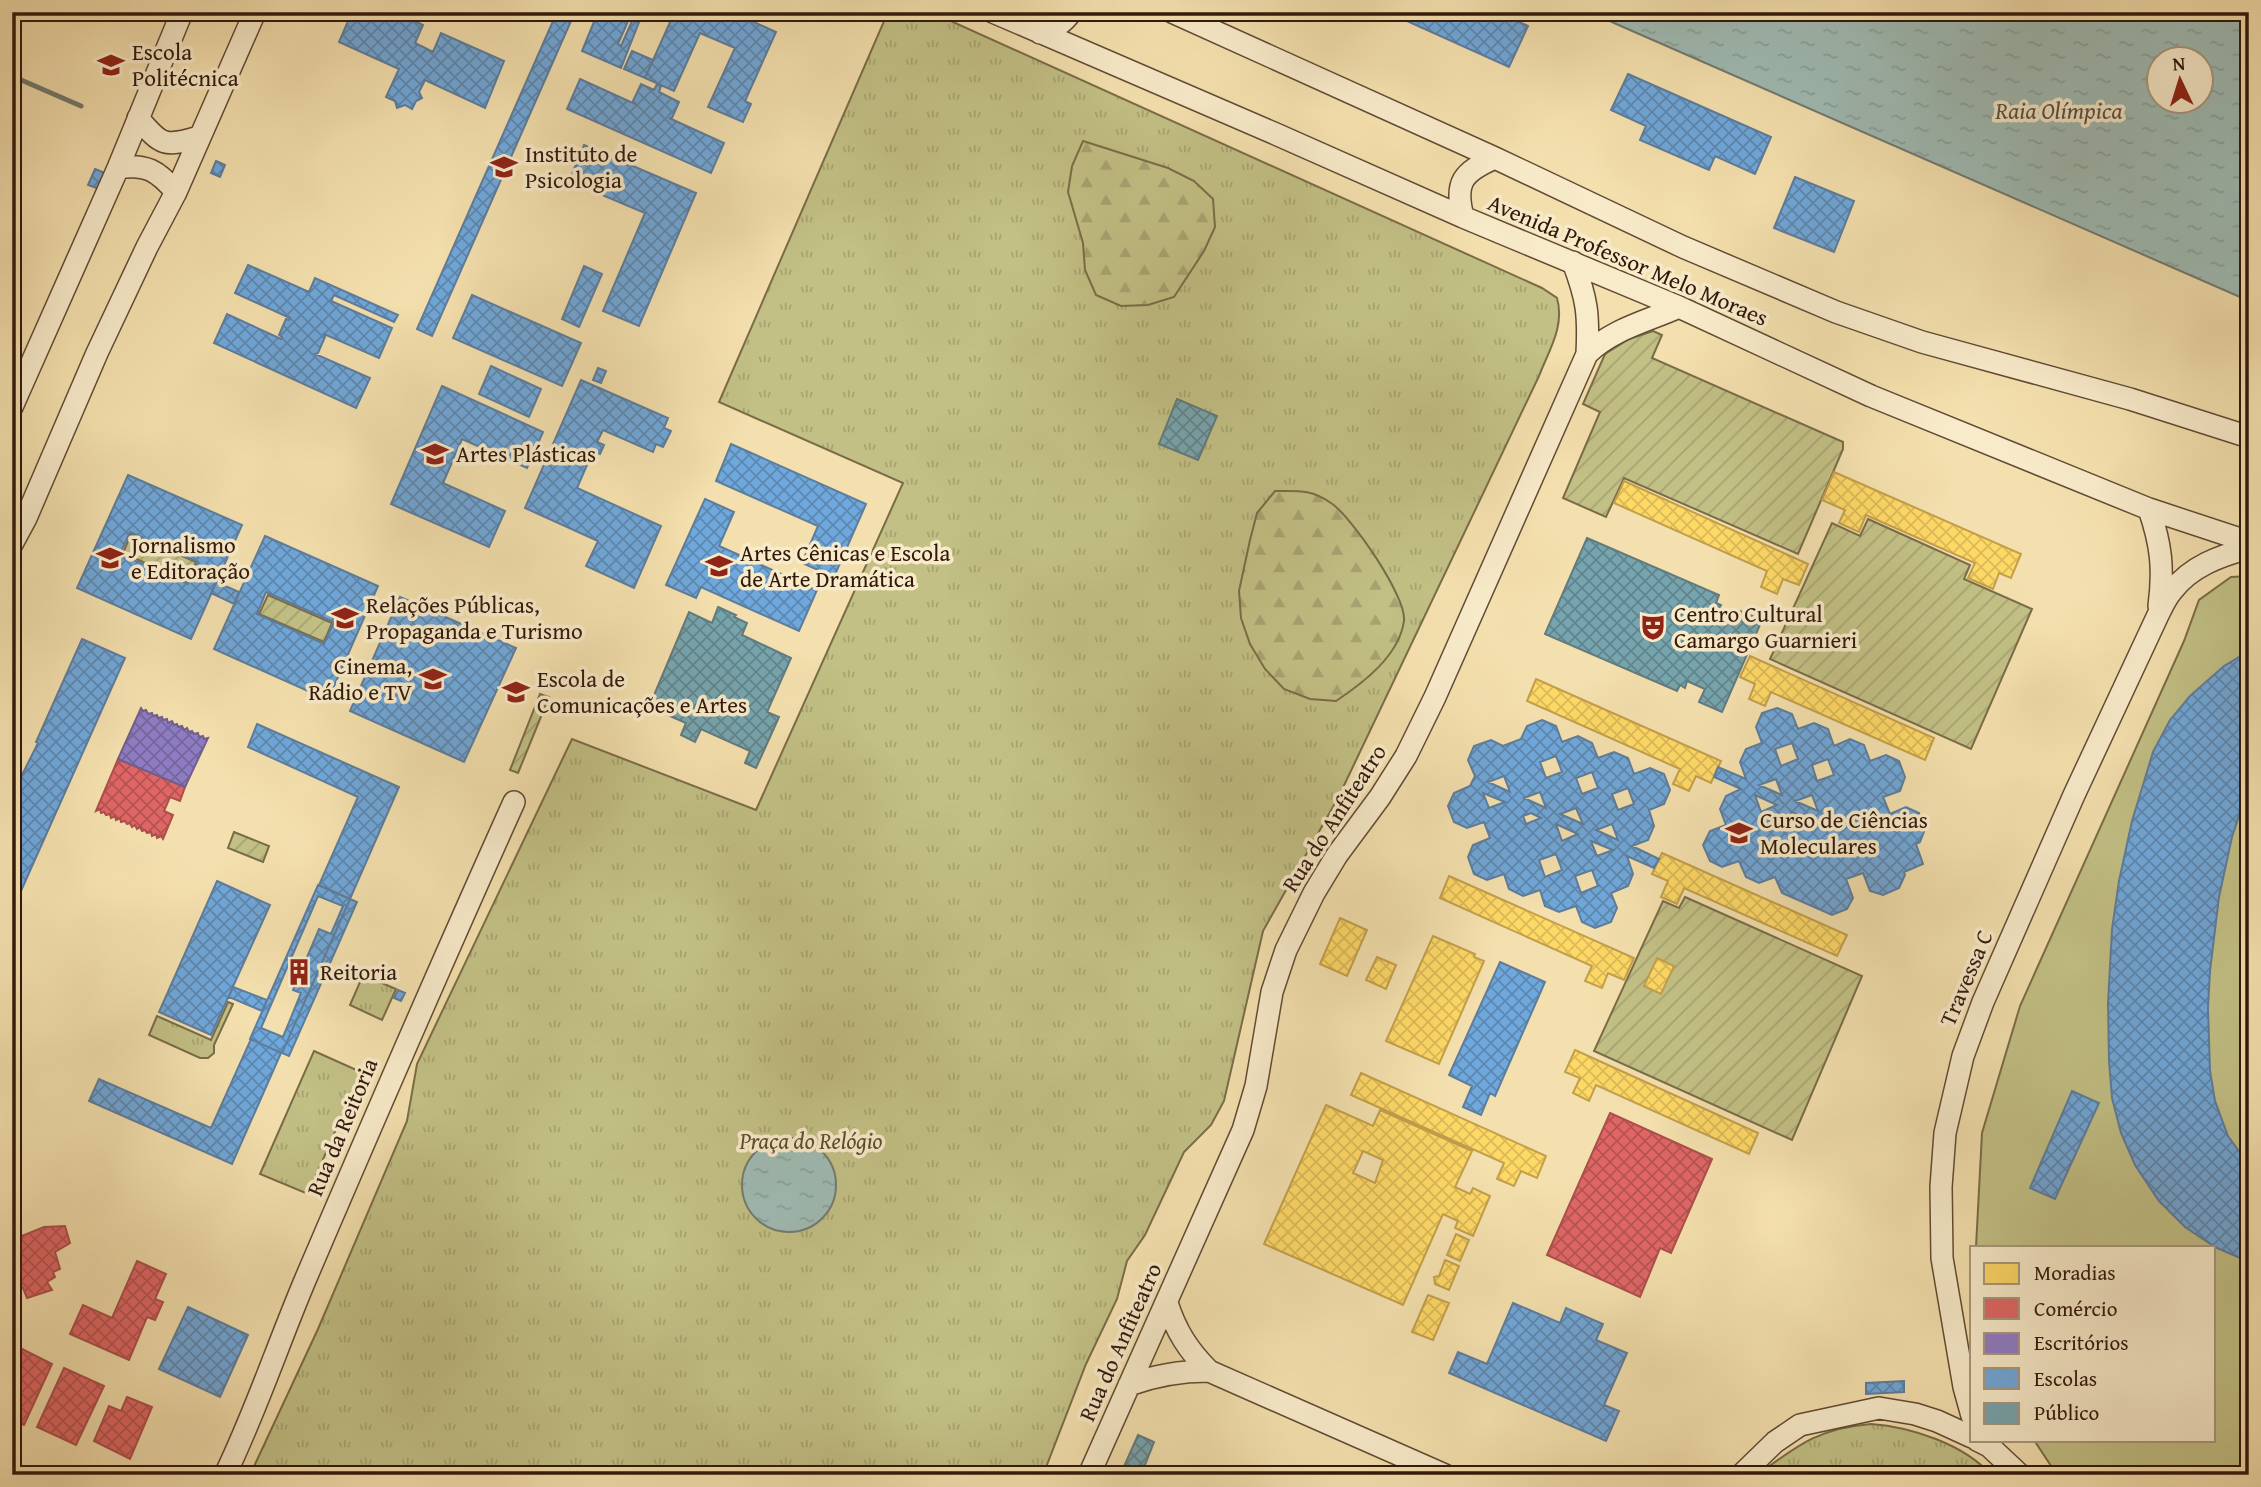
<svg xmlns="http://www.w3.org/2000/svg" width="2261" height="1487" font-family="'Gentium Book Plus',serif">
<defs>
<pattern id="grass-tufts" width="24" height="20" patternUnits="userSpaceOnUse" patternTransform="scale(1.75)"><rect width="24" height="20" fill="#c2c085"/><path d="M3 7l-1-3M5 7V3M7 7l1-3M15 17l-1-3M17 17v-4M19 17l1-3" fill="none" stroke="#a7a472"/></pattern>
<pattern id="forest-firs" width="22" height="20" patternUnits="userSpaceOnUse" patternTransform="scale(1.75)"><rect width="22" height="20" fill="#c2c085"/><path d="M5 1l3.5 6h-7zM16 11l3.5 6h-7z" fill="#a7a472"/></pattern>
<pattern id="garden-furrows" width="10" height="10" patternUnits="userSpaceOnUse" patternTransform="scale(1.75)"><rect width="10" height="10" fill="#c2c085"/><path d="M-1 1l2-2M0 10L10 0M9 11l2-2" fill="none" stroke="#a7a472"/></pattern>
<pattern id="water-ripples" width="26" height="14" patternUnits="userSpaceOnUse" patternTransform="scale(1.75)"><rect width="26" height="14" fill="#9fbbb4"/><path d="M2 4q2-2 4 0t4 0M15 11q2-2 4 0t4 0" fill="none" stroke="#89a099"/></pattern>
<pattern id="homes-cross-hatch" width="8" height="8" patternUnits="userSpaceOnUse" patternTransform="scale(1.75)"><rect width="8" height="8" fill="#ffd966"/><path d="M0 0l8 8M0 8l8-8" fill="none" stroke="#dbba57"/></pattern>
<pattern id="shops-cross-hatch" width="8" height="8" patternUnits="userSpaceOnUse" patternTransform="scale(1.75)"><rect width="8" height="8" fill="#e06666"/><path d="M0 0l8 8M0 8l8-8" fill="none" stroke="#b65352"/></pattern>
<pattern id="offices-cross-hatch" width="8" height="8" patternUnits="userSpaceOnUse" patternTransform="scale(1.75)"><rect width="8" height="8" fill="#8e7cc3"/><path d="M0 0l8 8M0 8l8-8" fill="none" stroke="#75659d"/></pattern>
<pattern id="schools-cross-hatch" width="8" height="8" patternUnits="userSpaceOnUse" patternTransform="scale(1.75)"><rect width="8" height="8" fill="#6fa8dc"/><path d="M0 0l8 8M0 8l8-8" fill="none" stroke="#5c88b1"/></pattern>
<pattern id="public-cross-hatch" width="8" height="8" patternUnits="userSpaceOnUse" patternTransform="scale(1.75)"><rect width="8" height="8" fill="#76a5af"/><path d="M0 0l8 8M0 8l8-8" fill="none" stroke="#61858d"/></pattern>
</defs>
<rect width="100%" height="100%" fill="#f4e0ae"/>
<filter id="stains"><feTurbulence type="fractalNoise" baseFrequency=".00286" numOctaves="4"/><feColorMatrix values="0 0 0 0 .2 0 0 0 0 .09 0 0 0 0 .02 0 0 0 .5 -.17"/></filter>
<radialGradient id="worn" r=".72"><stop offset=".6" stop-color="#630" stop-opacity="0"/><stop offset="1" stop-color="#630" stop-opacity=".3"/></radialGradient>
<path fill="url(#grass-tufts)" stroke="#7a6c48" stroke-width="2" d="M888 12H931L1542 288 1557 298C1565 326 1549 350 1539 376L1338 798 1263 931 1224 1101 1211 1125 1184 1152 1145 1235 1127 1261 1117 1299 1086 1364 1043 1475H250L318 1329 407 1121 417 1064 572 739 756 810 903 483 719 402Z
M363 975 396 989 382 1020 350 1005Z
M228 1002 233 1004 214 1045V1053L208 1058H200L149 1035 157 1016 211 1040Z
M314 1051 361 1072 308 1194 260 1174Z
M1871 1424C1911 1427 1964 1444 1991 1475H1757C1798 1445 1819 1428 1871 1424Z"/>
<path fill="url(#forest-firs)" stroke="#7a6c48" stroke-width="2" d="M1083 141 1168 168 1194 181 1213 199 1215 227 1204 251 1174 297 1148 305 1121 306 1096 295 1085 270 1083 243 1068 192 1072 166Z
M1275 491C1298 491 1311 489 1331 503 1351 516 1407 597 1404 621 1399 656 1363 683 1336 701L1310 699 1284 689 1265 669 1250 644 1241 618 1239 591 1250 540 1257 513Z"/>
<path fill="url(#garden-furrows)" stroke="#7a6c48" stroke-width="2" d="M1653 331 1662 335 1652 358 1843 442V449L1798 554 1624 478 1606 517 1563 498 1600 412 1583 404 1605 354 1629 339Z
M1868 519 1970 565 1964 579 2032 609 1971 749 1770 659 1832 523 1860 536Z
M131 534 196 562 187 582 123 553Z
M268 595 332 623 324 642 259 614Z
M540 694 549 697 518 773 510 770Z
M234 832 269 846 263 862 228 848Z
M1685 897 1862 976 1792 1140 1594 1051 1663 901 1679 908Z"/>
<path fill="#c2c085" stroke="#7a6c48" stroke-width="2" d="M2249 576V1475H2057L2034 1440H2214V1247H1976L1982 1133 2020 1006 2184 641 2199 600 2231 577Z"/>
<path fill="url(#water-ripples)" stroke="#737a70" stroke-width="2" fill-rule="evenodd" d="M1593 12H2249V301L1614 23ZM2160 60H2202V102H2160Z
M742 1185a47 47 0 1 1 94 0a47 47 0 1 1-94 0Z"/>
<path fill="url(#homes-cross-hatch)" stroke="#c29f4b" stroke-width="2" fill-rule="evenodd" d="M1834 472 2021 554 2011 578 1999 573 1993 589 1968 578 1975 563 1866 515 1859 532 1839 523 1845 510 1822 500Z
M1624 481 1808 564 1799 585 1783 579 1777 594 1761 587 1767 571 1614 503Z
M1750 656 1934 738 1925 760 1771 692 1765 706 1749 699 1755 684 1740 677Z
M1536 679 1721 761 1711 783 1696 776 1689 791 1673 784 1680 769 1527 701Z
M1662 853 1847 935 1837 956 1684 888 1677 904 1661 897 1668 881 1652 874Z
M1449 876 1634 958 1624 980 1608 973 1602 988 1585 981 1592 966 1440 898Z
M1340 918 1367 930 1347 976 1320 964Z
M1433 936 1475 954 1474 957 1484 961 1439 1064 1386 1041Z
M1377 957 1396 965 1386 989 1366 980Z
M1657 958 1674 966 1661 994 1644 986Z
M1575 1050 1758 1133 1749 1154 1596 1085 1589 1101 1573 1093 1580 1078 1565 1072Z
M1361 1073 1546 1156 1537 1178 1521 1171 1514 1186 1497 1179 1504 1163 1351 1095Z
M1326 1105 1373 1126 1380 1110 1472 1151 1455 1187 1470 1194 1473 1188 1490 1196 1473 1236 1455 1228 1458 1221 1443 1214 1403 1305 1264 1244ZM1363 1151 1383 1160 1375 1183 1353 1173Z
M1456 1234 1469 1240 1460 1261 1447 1255Z
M1445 1260 1459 1266 1449 1290 1435 1284 1434 1277 1439 1276Z
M1428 1295 1449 1303 1433 1340 1412 1332Z"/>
<path fill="url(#shops-cross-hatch)" stroke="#ac4f4b" stroke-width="2" d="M118 759 185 787 180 801 170 797 164 811 173 815 163 839 161 836 157 838 156 834 152 836 151 832 147 833 145 830 142 831 140 827 137 829 135 825 132 827 130 823 127 824 125 821 121 822 120 818 116 820 115 816 111 818 110 814 106 815 104 812 101 813 100 809 96 811Z
M1610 1113 1712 1159 1671 1253 1660 1248 1640 1297 1547 1255Z
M65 1226 70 1243 55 1252 60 1269 53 1272 55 1277 47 1282 52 1290 27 1298 23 1288 12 1285V1240L44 1227Z
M137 1261 166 1274 155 1299 163 1302 155 1320 147 1317 129 1360 70 1334 83 1305 112 1318Z
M16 1346 52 1364 24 1425 12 1420V1353Z
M64 1368 104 1386 76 1445 37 1427Z
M127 1397 152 1407 130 1459 94 1441 109 1406 121 1411Z"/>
<path fill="url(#offices-cross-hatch)" stroke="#725e8c" stroke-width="2" d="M141 708 143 711 146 710 148 714 152 713 153 716 157 715 158 718 162 717 163 720 167 719 168 723 172 721 174 725 177 724 178 727 182 726 184 730 187 728 189 732 192 731 194 734 198 733 199 737 203 736 204 739 208 738 185 787 118 759Z"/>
<path fill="url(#schools-cross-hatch)" stroke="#5d7d9d" stroke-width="2" fill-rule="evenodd" d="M352 12H396L423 25 415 43 433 52 441 33 504 61 485 108 425 80 419 92 422 98 416 101 412 109 405 105 397 108 395 101 386 97 399 69 339 42Z
M557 12H575L432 336 417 329Z
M598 12H632L618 44 621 46 636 12H643L621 68 582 51Z
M654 12H692L701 16 702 12H732L776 32 745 101 751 104 743 122 708 107 735 48 700 33 674 91 645 78 671 20Z
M1387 12H1497L1528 26 1509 67Z
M632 51 653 60 645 78 624 69Z
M1628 74 1771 137 1755 174 1715 156 1709 170 1640 140 1646 126 1611 110Z
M580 79 635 104 633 101 641 84 654 90 657 84 661 86 659 92 679 102 672 118H669L724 143 711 173 567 109Z
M584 145 696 193 639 326 603 311 645 213 569 181Z
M216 161 225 165 220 177 211 173Z
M95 169 105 173 99 189 88 185Z
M1795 177 1854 201 1834 252 1774 228Z
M248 265 309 292 315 278 398 315 394 322 334 295 331 301 392 328 379 358 324 334 325 337 318 353 315 354 370 378 356 408 214 343 227 314 281 339 282 337 279 335 286 319 289 320 290 318 235 293Z
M584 266 602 274 579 327 562 319Z
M472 295 581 343 562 386 453 338Z
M491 366 541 389 529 417 479 394Z
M598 368 606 371 601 383 593 380Z
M581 380 668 418 664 428 671 431 663 447 656 444 653 452 603 430 597 442 604 445 600 454 593 451 577 488 661 526 634 588 586 566 598 541 525 508Z
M442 386 543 432 527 468 462 439 443 483 505 511 489 547 391 504Z
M731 444 866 504 834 577 802 563 818 526 716 481Z
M128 475 242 525 191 639 77 588ZM130 532 198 562 188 584 120 554Z
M705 499 734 512 719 546 817 590 799 631 701 587 696 598 666 585Z
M265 536 378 586 328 700 214 649ZM266 592 334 622 324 644 257 614Z
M216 582 239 592 234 604 211 593Z
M400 597 516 648 464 762 350 711Z
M82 639 125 658 12 911V795L38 743 36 742Z
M2249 651V785L2232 837 2219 897 2210 971 2208 1008 2210 1071 2215 1101 2228 1136 2249 1165V1262L2215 1247 2185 1227 2159 1201 2135 1165 2121 1133 2112 1098 2109 1061 2108 1003 2112 929 2119 881 2132 821 2153 752 2170 720 2190 696 2224 666Z
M1777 708 1792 714 1798 729 1814 723 1828 729 1834 746 1850 739 1864 745 1870 761 1886 755 1899 761 1905 777 1900 791 1883 797 1890 814 1906 807 1919 813 1925 829 1920 842 1916 844 1923 864 1904 872 1905 875 1899 888 1883 895 1870 891 1863 873 1846 879 1853 898 1847 909 1832 915 1782 893 1775 877 1759 883 1746 877 1739 861 1722 867 1710 861 1703 845 1710 831 1726 825 1720 809 1726 796 1741 789 1714 777 1718 767 1746 779 1740 762 1746 749 1762 743 1756 727 1762 713ZM1792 743 1798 759 1781 766 1775 749ZM1828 759 1834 775 1817 781 1812 765ZM1776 779 1782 795 1759 785ZM1755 795 1777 805 1761 812ZM1812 795 1818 811 1795 801ZM1791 812 1814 821 1797 827Z
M1542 720 1556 726 1562 742 1578 736 1592 743 1598 758 1614 752 1628 758 1634 774 1650 768 1664 774 1670 790 1664 804 1649 810 1654 826 1648 840 1632 846 1659 859 1654 868 1627 856 1633 874 1628 886 1611 893 1617 908 1611 922 1595 928 1582 922 1576 906 1559 912 1545 906 1540 890 1523 896 1509 889 1504 874 1487 880 1474 874 1468 857 1473 845 1490 838 1484 822 1467 828 1454 822 1448 806 1454 793 1470 786 1475 776 1468 760 1474 746 1491 740 1503 746 1521 739 1527 726ZM1556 756 1562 772 1546 778 1540 762ZM1592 772 1598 788 1582 794 1576 778ZM1504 776 1510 792 1488 782ZM1628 788 1634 804 1618 810 1612 794ZM1540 792 1546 808 1524 798ZM1483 793 1505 802 1489 808ZM1576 808 1583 824 1560 814ZM1531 813 1541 818 1526 824 1523 816ZM1556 824 1578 834 1562 841ZM1612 824 1618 840 1596 830ZM1591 841 1613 850 1597 856ZM1556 854 1562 870 1545 877 1539 860ZM1592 870 1598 886 1581 893 1575 876Z
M257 724 399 787 350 899 319 885 358 797 248 747Z
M217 881 270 905 211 1035 159 1012Z
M318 885 350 899 282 1053 250 1039Z
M318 896 343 906 331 934 319 929 293 990 301 993 283 1037 261 1028Z
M350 899 357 902 289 1056 282 1053Z
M1500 962 1545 982 1495 1096 1490 1093 1481 1115 1463 1107 1472 1086 1449 1075Z
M233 987 267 1000 262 1011 229 997Z
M398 990 405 993 401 1001 394 998Z
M251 1039 281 1053 232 1164 89 1101 99 1079 211 1128Z
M2072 1091 2099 1103 2055 1199 2030 1188Z
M1513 1303 1560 1323 1566 1308 1603 1324 1596 1340 1627 1353 1604 1405 1619 1411 1606 1441 1449 1373 1458 1352 1487 1364Z
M188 1307 248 1335 220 1397 159 1369Z
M1904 1381V1392L1866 1394V1383Z
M1185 1468 1200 1475H1182Z"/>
<path fill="url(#public-cross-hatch)" stroke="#627b7e" stroke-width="2" d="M1177 399 1217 416 1198 460 1159 444Z
M1587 538 1719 595 1716 603 1721 605 1718 611 1736 619 1740 611 1762 620 1722 712 1699 702 1705 689 1687 681 1685 688 1680 685 1677 691 1545 634Z
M718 607 736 615 734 617 747 623 742 635 791 658 767 712 779 717 756 768 745 763 750 751 701 729 695 742 681 735 686 723 649 707 689 612 712 623Z
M1138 1435 1154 1442 1141 1475H1132L1122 1471Z"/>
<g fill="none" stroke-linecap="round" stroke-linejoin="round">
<path stroke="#737a70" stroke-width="5" d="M12 76 81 106"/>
<defs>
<path id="minor" d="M993 12 1278 135 1463 217 1679 307 1871 396 2149 509 2249 542
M1172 12 1495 158 1683 247 1836 312 1922 342 2130 399 2249 437
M1040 33C1053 29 1063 24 1071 12
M138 118C162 146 164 147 199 137
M118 168C146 163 158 171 176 192
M1463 217C1454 182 1463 172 1495 158
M1573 262C1587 299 1589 314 1587 354
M12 407 118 168 182 12
M2149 509C2161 544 2164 568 2159 606
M12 544 26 518 97 353 147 247 176 192 255 12
M1167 1303C1176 1331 1188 1350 1209 1371L1445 1475
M1129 1385C1156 1375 1180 1371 1209 1371
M1972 1416 1964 1387 1942 1258 1941 1187 1945 1133 1963 1056 1983 1002 2074 795 2158 615C2162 607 2166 598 2172 591 2191 566 2220 556 2249 548
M1977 1440 1989 1446 2020 1475
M225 1475C256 1411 278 1344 306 1278 374 1119 443 960 514 802
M1089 1475 1243 1130 1256 1086 1272 992 1286 950 1314 893 1337 855 1380 797 1406 756 1435 697 1587 354C1612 329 1648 321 1679 307
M1741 1475 1775 1442 1800 1425 1879 1408 1915 1414 1937 1421 1972 1437"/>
</defs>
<use href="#minor" stroke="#624a34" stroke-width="24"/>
<use href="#minor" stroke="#f8ebca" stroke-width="21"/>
</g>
<defs>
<symbol id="university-bare" viewBox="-9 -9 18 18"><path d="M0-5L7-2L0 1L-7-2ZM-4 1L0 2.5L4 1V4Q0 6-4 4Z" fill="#8f2418" stroke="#f8ebca" stroke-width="2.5" paint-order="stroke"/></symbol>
<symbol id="theatre-bare" viewBox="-9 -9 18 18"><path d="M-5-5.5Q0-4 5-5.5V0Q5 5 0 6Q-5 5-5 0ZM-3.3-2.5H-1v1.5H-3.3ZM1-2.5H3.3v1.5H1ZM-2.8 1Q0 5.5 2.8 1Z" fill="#8f2418" stroke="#f8ebca" stroke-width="2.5" paint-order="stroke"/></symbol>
<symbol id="building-bare" viewBox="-9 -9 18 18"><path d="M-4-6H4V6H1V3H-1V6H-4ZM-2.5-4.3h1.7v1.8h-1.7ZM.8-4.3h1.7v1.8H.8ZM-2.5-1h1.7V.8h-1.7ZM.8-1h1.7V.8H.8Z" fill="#8f2418" stroke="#f8ebca" stroke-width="2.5" paint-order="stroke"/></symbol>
</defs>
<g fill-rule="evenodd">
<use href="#university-bare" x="92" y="46" width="38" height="38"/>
<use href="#university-bare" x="485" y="148" width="38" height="38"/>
<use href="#university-bare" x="416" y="435" width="38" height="38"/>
<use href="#university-bare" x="91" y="539" width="38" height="38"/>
<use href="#university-bare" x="700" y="547" width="38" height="38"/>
<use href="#university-bare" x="326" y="599" width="38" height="38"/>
<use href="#theatre-bare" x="1634" y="608" width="38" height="38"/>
<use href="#university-bare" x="414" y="660" width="38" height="38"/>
<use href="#university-bare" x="497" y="673" width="38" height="38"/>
<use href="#university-bare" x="1720" y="814" width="38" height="38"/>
<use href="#building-bare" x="280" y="953" width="38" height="38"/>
</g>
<g text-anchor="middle" stroke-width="7" stroke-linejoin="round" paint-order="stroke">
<g font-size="23" fill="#32180b" stroke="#f8ebca" text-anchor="start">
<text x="132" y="60">Escola<tspan x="132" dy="26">Politécnica</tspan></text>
<text x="525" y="162">Instituto de<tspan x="525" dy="26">Psicologia</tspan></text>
<text x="456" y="462">Artes Plásticas</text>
<text x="131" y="553">Jornalismo<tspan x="131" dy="26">e Editoração</tspan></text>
<text x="740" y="561">Artes Cênicas e Escola<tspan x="740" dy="26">de Arte Dramática</tspan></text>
<text x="366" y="613">Relações Públicas,<tspan x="366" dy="26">Propaganda e Turismo</tspan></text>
<text x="1674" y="622">Centro Cultural<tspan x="1674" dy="26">Camargo Guarnieri</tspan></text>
<text x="412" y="674" text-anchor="end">Cinema,<tspan x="412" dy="26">Rádio e TV</tspan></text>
<text x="537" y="687">Escola de<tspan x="537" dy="26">Comunicações e Artes</tspan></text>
<text x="1760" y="828">Curso de Ciências<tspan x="1760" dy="26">Moleculares</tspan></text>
<text x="320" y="980">Reitoria</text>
</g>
<g font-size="23" fill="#32180b" stroke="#f8ebca">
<text transform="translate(1628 260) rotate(23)" y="8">Avenida Professor Melo Moraes</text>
<text transform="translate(1334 818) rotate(-57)" y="8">Rua do Anfiteatro</text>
<text transform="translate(1966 978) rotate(-67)" y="8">Travessa C</text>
<text transform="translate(342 1127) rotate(-67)" y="8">Rua da Reitoria</text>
<text transform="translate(1120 1342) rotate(-66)" y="8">Rua do Anfiteatro</text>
</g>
<g font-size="23" font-style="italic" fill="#5d4a30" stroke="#f8ebca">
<text x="811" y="1149">Praça do Relógio</text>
</g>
<g font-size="24" font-style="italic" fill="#585146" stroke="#f8ebca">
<text x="2059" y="119">Raia Olímpica</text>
</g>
</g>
<rect width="2261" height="1487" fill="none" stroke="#f4e0ae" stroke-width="42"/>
<rect x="14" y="14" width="2233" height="1459" fill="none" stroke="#32180b" stroke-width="3.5"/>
<rect x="21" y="21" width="2219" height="1445" fill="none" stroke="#32180b" stroke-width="2"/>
<rect x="1970" y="1246" width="245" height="196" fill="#f8ebca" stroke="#a9977e" stroke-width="2"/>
<rect x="1984" y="1263" width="35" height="21" fill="#ffd966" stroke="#a9977e" stroke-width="2"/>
<text x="2034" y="1280" font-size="21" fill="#32180b">Moradias</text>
<rect x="1984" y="1298" width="35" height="21" fill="#e06666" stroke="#a9977e" stroke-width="2"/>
<text x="2034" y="1316" font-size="21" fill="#32180b">Comércio</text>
<rect x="1984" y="1333" width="35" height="21" fill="#8e7cc3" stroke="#a9977e" stroke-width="2"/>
<text x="2034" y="1350" font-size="21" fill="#32180b">Escritórios</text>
<rect x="1984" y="1368" width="35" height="21" fill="#6fa8dc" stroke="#a9977e" stroke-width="2"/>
<text x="2034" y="1386" font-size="21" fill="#32180b">Escolas</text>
<rect x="1984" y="1403" width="35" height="21" fill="#76a5af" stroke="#a9977e" stroke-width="2"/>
<text x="2034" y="1420" font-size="21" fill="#32180b">Público</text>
<g transform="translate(2180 80) rotate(356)"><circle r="33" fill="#f8ebca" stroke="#a9977e" stroke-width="2"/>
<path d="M0-5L12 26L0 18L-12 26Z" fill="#8f2418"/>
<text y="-10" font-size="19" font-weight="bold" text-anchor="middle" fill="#32180b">N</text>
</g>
<rect width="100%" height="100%" filter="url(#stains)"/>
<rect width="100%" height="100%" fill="url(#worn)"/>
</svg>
